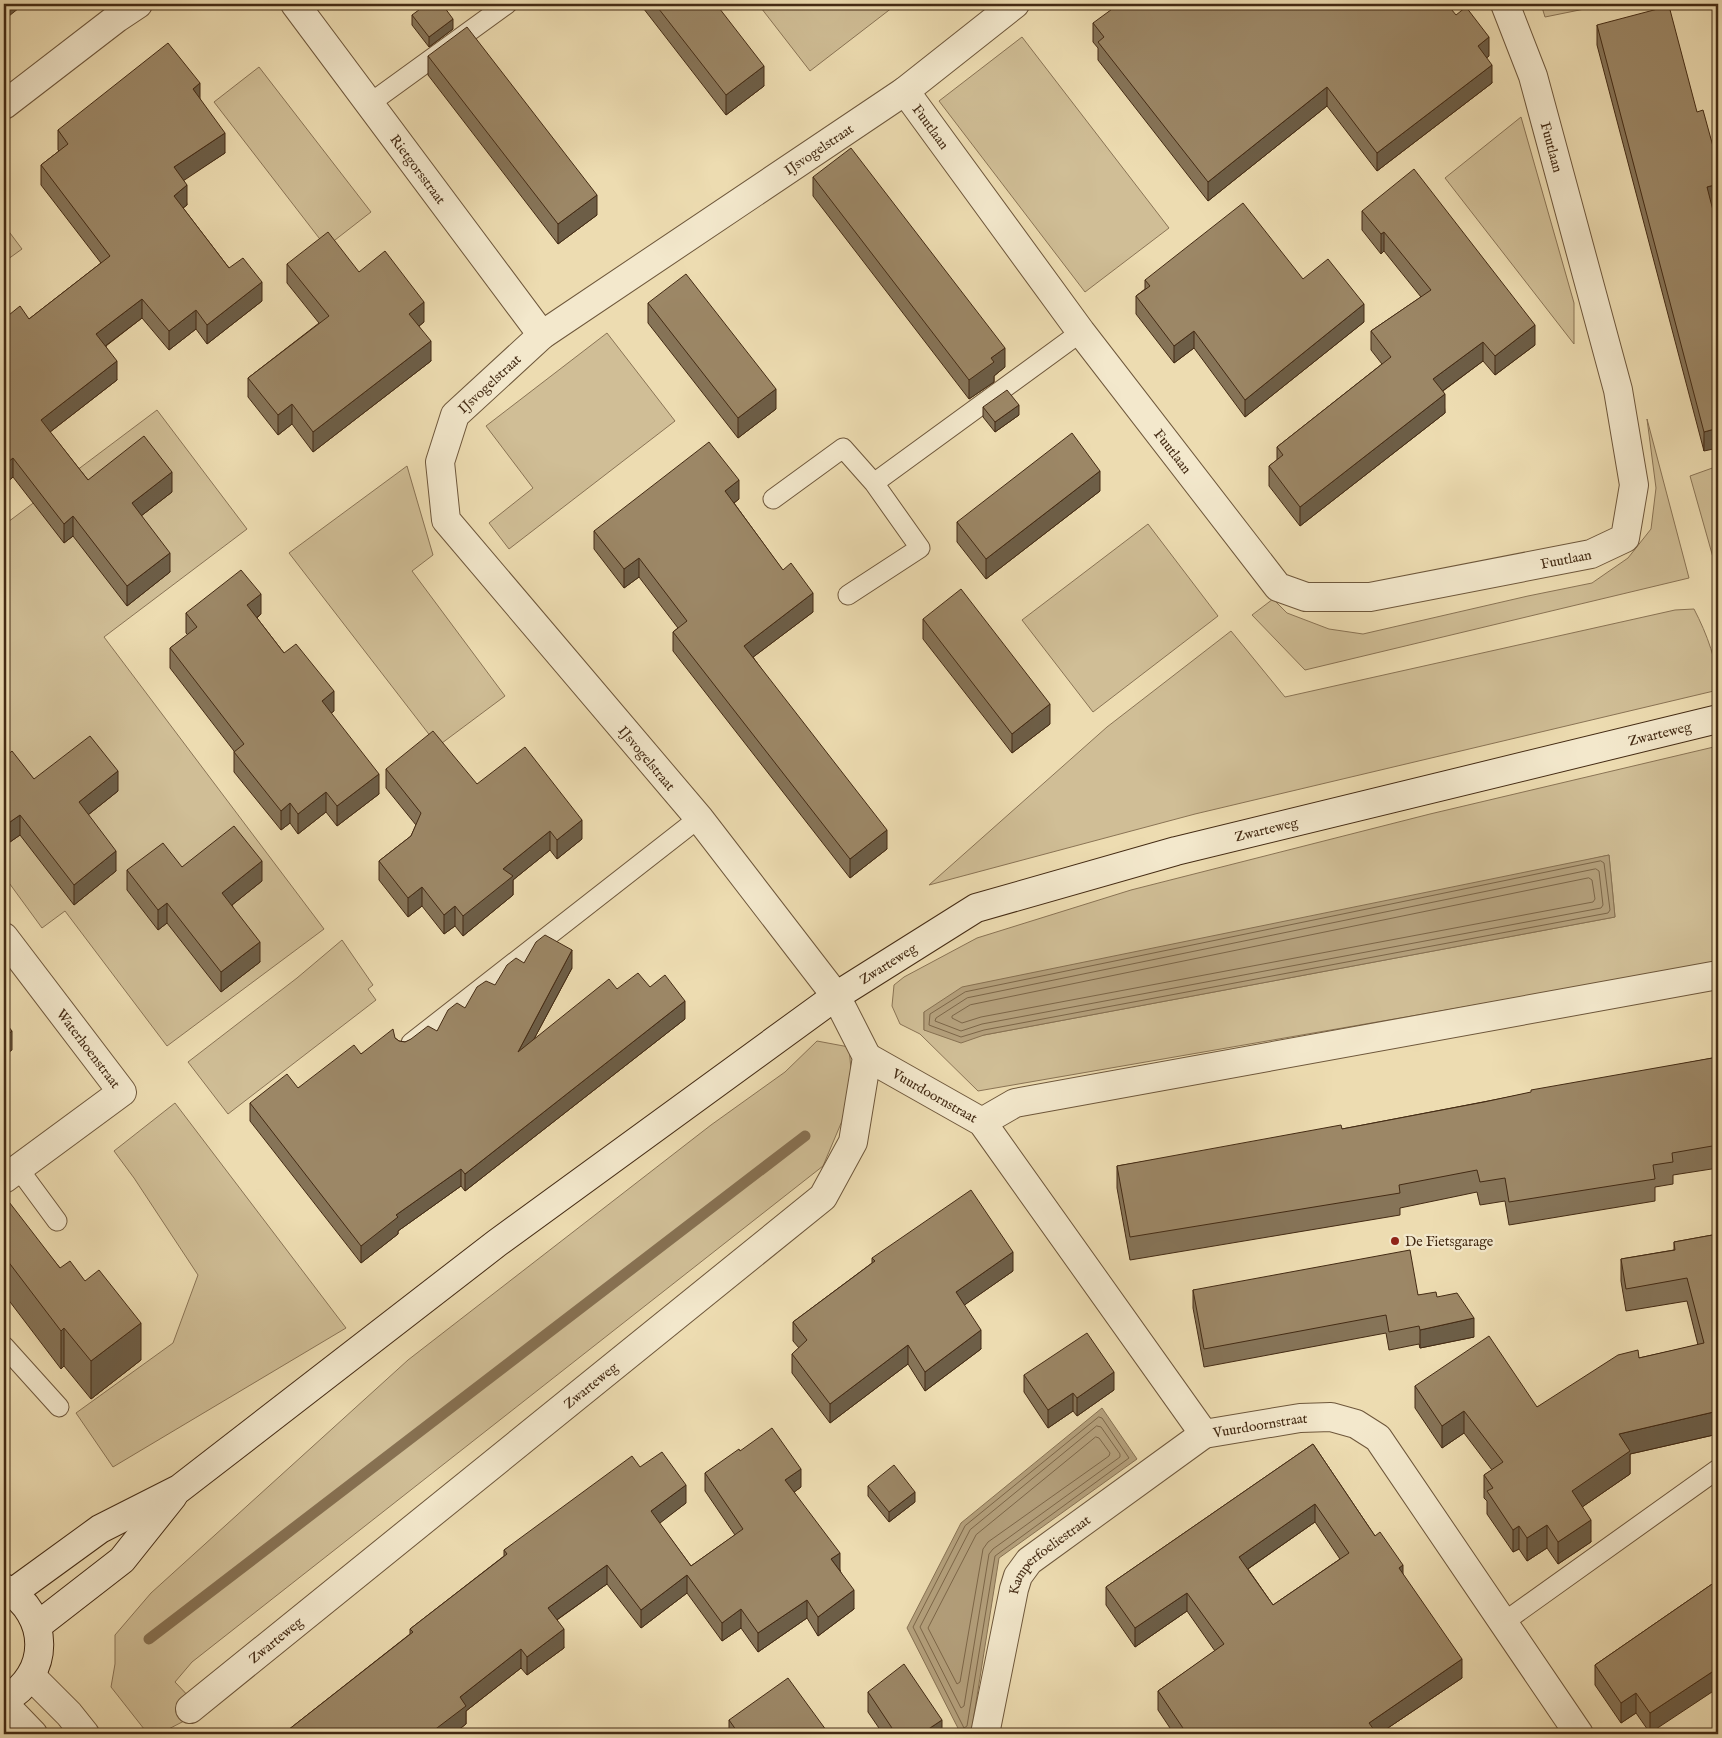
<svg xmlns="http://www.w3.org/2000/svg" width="1722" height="1738" font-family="'IM FELL English',serif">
<rect width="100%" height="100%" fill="#eddcb1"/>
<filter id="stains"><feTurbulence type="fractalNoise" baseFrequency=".004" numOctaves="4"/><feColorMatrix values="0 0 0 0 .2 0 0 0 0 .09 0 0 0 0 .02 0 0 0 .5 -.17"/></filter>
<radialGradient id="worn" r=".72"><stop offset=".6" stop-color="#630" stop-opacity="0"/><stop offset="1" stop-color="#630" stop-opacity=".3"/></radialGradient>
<path fill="#d0be96" stroke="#8a7455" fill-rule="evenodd" d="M758 4H897L810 71Z
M1541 4H1609L1545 17Z
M1022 37 1169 228 1085 292 939 101Z
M259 67 371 212 326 247 214 102Z
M1521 117 1574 303V344L1445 178Z
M4 225 22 249 4 262Z
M607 333 675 421 509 549 489 523 533 488 486 426Z
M157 410 247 529 104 637 324 929 167 1046 65 911 42 928 4 876V525Z
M1647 419 1689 578 1305 670 1252 615 1273 599 1287 613 1329 629 1363 634 1528 596 1592 583 1628 558 1651 529 1656 488Z
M407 466 433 555 412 571 505 696 438 746 289 553Z
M1718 466V575L1690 476Z
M1148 524 1218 616 1093 712 1022 620Z
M1694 609C1707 634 1718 663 1718 690L1195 814 929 885 1107 727 1231 631 1285 697 1675 610Z
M1718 746V963L978 1091 920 1034 900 1024 892 1006 894 985 904 977 977 938 1131 890 1430 814ZM1609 855 1615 917 984 1035 924 1030V1012Z
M342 940 373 985 368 989 376 1000 228 1114 188 1062 297 978Z
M817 1041 849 1047 852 1081 842 1121 823 1166 192 1662 175 1682 193 1701 211 1707 159 1734H148L111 1687 115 1664V1635L151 1593 408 1360 711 1125 785 1072Z
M175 1103 346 1328 113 1467 76 1413 173 1343 198 1275 134 1178 114 1151Z"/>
<path fill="#b4a07c" stroke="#877152" d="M1609 855 1615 917 984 1035 961 1043 924 1030V1012L962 987Z
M1102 1408 1137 1459 999 1558 971 1734H961L907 1628 961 1523Z"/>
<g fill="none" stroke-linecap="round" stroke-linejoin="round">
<path stroke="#7c6648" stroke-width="1" d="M1601 861 1604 863 1610 910 1608 913 984 1030 961 1037 929 1025 930 1014 965 992Z
M1596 869 1599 871 1603 905 1601 908 982 1024 961 1031 935 1021 936 1018 967 998Z
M1589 878 1592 880 1595 899 1593 902 981 1017 962 1023 952 1018V1016L970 1005Z
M1099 1417 1102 1418 1129 1458 995 1556 967 1726 964 1728 913 1627 965 1526Z
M1097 1426 1101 1427 1120 1454V1457L993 1549 989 1554 964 1706 961 1708 920 1627 970 1530Z
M1096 1437 1099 1438 1110 1453 1109 1456 988 1542 983 1549 960 1682 957 1684 928 1628 976 1535Z"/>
<path stroke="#877152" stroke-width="11" d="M149 1639 805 1136"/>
<defs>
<path id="service" d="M369 104 507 4
M773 499 843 448 874 483
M848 595 920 548 874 483 1081 332
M411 1043 699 818
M18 1168 57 1221
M4 1346 59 1407
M1504 1622 1718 1469"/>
<g id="minor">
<path id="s1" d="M295 4 542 335"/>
<path id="s2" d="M905 91 1081 332 1278 587 1306 597H1370L1591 554 1625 538 1634 485 1618 390 1533 76 1505 4"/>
<path d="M4 105 117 18 138 4"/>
<path id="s3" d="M4 937 122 1092 4 1179"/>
<path id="s4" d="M867 1057 982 1122 1204 1434 1300 1418 1331 1417 1356 1424 1378 1438 1579 1734"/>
<path d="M982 1122 1015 1103 1718 975"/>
<path d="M31 1676 69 1714 85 1734"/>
<path d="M4 1704 33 1734"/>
<path id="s5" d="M190 1709 823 1197 853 1142 867 1057 836 996 699 818 446 520 440 462 455 415 542 335 905 91 1015 4"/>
<path id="s6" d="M985 1734 1014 1589 1018 1576 1029 1561 1204 1434"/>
</g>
<g id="secondary">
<path d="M4 1588C51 1614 51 1675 4 1700"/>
<path id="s7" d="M12 1593 100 1529 179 1489 497 1243 836 996 976 908 1176 851 1718 719"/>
<path d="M37 1626 122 1560 173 1496"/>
</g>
</defs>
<use href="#service" stroke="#6e573b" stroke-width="21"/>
<use href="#minor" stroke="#6e573b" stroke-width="30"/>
<use href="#secondary" stroke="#442b14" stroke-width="30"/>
<use href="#service" stroke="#f3e8cc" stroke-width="19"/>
<use href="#minor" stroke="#f3e8cc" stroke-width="28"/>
<use href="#secondary" stroke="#f3e8cc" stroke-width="28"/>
</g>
<path fill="#867458" stroke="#442b14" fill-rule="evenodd" d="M640 4H716L764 86 726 115Z
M412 15 453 29 429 47 412 25Z
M1093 23 1489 56 1486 58 1492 83 1377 171 1327 106 1208 201 1098 60V48L1093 42Z
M1597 25 1712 205 1704 451 1597 45Z
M428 56 597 215 558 244 428 75Z
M200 99 225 153 183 180 187 205 183 208 229 268 262 301 207 344 196 329 169 350 142 318 106 346 117 380 50 432 88 480 172 492 141 516 170 572 127 606 73 536 64 543 13 477 4 485V319H29L101 263 41 185V165L59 151 58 150V130Z
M813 177 1005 367 994 376V382L969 399 813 196Z
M1362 211 1535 345 1495 375 1483 361 1443 391 1445 413 1300 526 1269 486V466L1277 460V447L1382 364 1371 350V331L1421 297 1384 251 1381 254 1362 230Z
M287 264 359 272 424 322 419 326 431 361 313 452 292 424 278 435 248 397V378L319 323 287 283Z
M1145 280 1364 322 1245 417 1194 348 1174 363 1136 314V296L1145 289Z
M648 303 776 409 738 438 648 323Z
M983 407 1019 415 995 432 983 417Z
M1100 491 986 579 957 542V522Z
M739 499 734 503 813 612 753 657 887 849 850 878 673 651V632L678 628 639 577 624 588 594 549V531Z
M186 613 261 614 257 618 284 653 334 711 331 713 379 794 337 826 326 812 298 834 290 823 281 830 234 772V751L170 668V648L188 635 186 633Z
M923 619 1050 724 1012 753 923 639Z
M4 758 34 779 118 791 88 815 116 871 74 905 20 835 10 842 4 834Z
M386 769 477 784 582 839 557 859 550 850 513 880V895L463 936 455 926 444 934 422 906 408 917 379 880V861L411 836 416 825 386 788Z
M182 867 262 881 232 905 260 962 221 992 167 923 158 930 127 890V870Z
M524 963 572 968 534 1039 617 989 650 987 685 1019 465 1191 461 1186 398 1231V1234L361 1263 250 1121V1103L298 1088 361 1054 395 1038 399 1041 405 1042 437 1031Z
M1718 1057V1168L1673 1175V1184L1655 1187V1201L1509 1225 1505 1201 1480 1205 1477 1192 1400 1208V1215L1130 1260 1117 1188V1166L1342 1129Z
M4 1200 60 1268 141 1360 91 1399 64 1366 61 1369 4 1294Z
M1718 1234V1434L1630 1454V1474L1582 1507 1591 1542 1558 1564 1547 1548 1527 1561 1519 1549 1513 1552 1487 1514V1501L1484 1498V1475L1492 1470 1464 1433 1442 1448 1415 1408V1386L1537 1407 1639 1358 1698 1345 1687 1301 1626 1311 1621 1281V1259L1674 1250V1242Z
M872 1258 1013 1271 964 1305 981 1349 925 1391 908 1364 830 1423 792 1373V1354L799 1348 793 1341V1322L872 1263Z
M1193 1290 1418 1295 1437 1297 1474 1337 1420 1348 1419 1344 1389 1350 1386 1333 1204 1367 1193 1308Z
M1024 1375 1114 1390 1077 1416 1073 1411 1048 1428 1024 1392Z
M1313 1444 1375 1536 1403 1575 1462 1678 1379 1734H1174L1158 1710V1691L1215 1651 1187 1611 1135 1647 1106 1605V1587ZM1315 1522 1340 1559 1273 1605 1248 1569Z
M740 1451 801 1487 794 1492 840 1570 854 1609 818 1636 807 1618 758 1652 741 1628 722 1641 687 1593 641 1628 607 1584 557 1620 564 1648 527 1675 521 1668 466 1711V1724L453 1734H283L410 1634V1629L504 1556V1550L640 1467 686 1503 659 1523 691 1566 735 1535 705 1491V1473Z
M868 1486 915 1502 889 1522 868 1496Z
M1718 1580 1650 1733 1636 1713 1621 1723 1595 1685V1665Z
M868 1692 942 1734H883L868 1712Z
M729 1720 829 1734H729Z"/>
<path fill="#6d5e47" stroke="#442b14" d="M4 4H24L4 20Z
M453 19V29L429 47V37Z
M1489 37V56L1478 65V46Z
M1492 65V83L1377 171V153Z
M764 66V86L726 115V95Z
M200 83V103L193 89Z
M1327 87V106L1208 201V182Z
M225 133V153L174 187V167Z
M1718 184V204L1707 207V187Z
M187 185V205L174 215V196Z
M597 195V215L558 244V224Z
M1384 232V251L1381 254V234Z
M262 282V301L207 344V325Z
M142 299V318L96 353V334Z
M424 302V322L409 334V314Z
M1364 304V322L1245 417V400Z
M196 310V329L169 350V331Z
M1535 325V345L1495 375V356Z
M1194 331V348L1174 363V346Z
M431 341V361L313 452V432Z
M1483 342V361L1433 398V379Z
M1005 348V367L994 376V382L969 399V380L991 358Z
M117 361V380L41 439V420Z
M776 389V409L738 438V418Z
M1445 394V413L1300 526V507Z
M292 404V424L278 435V415Z
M1019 405V415L995 432V422Z
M1718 428V448L1704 451V432Z
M13 458V477L4 485V465Z
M1100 471V491L986 579V559Z
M172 472V492L132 523V503Z
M739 480V499L725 510V491Z
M73 516V536L64 543V524Z
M170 553V572L127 606V586Z
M639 558V577L624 588V569Z
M813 593V612L744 664V646Z
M261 594V614L247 625V605Z
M334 691V711L322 720V701Z
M1050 704V724L1012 753V734Z
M118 771V791L79 822V802Z
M379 774V794L337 826V806Z
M326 792V812L298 834V814Z
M290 803V823L281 830V811Z
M20 815V835L10 842V822Z
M582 820V839L557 859V840Z
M887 830V849L850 878V859Z
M550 831V850L513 880V895L463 936V916L503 869Z
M116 851V871L74 905V885Z
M262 861V881L222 913V893Z
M422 887V906L408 917V898Z
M167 903V923L158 930V910Z
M455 906V926L444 934V915Z
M260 942V962L221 992V972Z
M572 950V968L518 1069V1052Z
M685 1001V1019L465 1191V1174Z
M12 1031V1050L4 1056V1038Z
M461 1169V1186L398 1231V1234L361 1263V1246L396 1215Z
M1013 1252V1271L956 1311V1292Z
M1474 1318V1337L1420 1348V1330Z
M141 1323V1360L91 1399V1361Z
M64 1328V1366L61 1369V1331Z
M981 1330V1349L925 1391V1372Z
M908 1345V1364L830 1423V1404Z
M1114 1372V1390L1077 1416V1398Z
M1073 1393V1411L1048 1428V1410Z
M1464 1411V1433L1442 1448V1426Z
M1718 1411V1434L1630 1454V1474L1572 1514V1491L1619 1434Z
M801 1469V1487L785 1499V1480Z
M686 1485V1503L651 1530V1511Z
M915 1492V1502L889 1522V1512Z
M1315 1504V1522L1239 1575V1557Z
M1591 1520V1542L1558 1564V1542Z
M1547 1525V1548L1527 1561V1538Z
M1519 1526V1549L1513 1552V1530Z
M840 1553V1571L831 1559Z
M607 1565V1584L548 1626V1608Z
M1403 1565V1584L1399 1568Z
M687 1575V1593L641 1628V1610Z
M854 1590V1609L818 1636V1617Z
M1187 1593V1611L1135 1647V1628Z
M807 1600V1618L758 1652V1633Z
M741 1609V1628L722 1641V1623Z
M564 1629V1648L527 1675V1657Z
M521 1649V1668L466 1711V1724L453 1734H429L460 1697Z
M1462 1659V1678L1379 1734H1369V1723Z
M1718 1668V1688L1650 1733V1713Z
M1636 1693V1713L1621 1723V1703Z
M942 1720V1734H921Z"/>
<path fill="#9c8766" stroke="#442b14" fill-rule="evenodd" d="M427 4H442L453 19 429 37 412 15Z
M655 4H716L764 66 726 95Z
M1119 4H1447L1456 15 1466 7 1489 37 1478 46 1492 65 1377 153 1327 87 1208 182 1098 42 1104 37 1093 23Z
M1669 6 1697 112 1703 110 1714 150 1718 148V184L1707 187 1718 230V428L1704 432 1597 25Z
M467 27 597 195 558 224 428 56Z
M168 43 200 83 193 89 225 133 174 167 187 185 174 196 229 268 243 258 262 282 207 325 196 310 169 331 142 299 96 334 117 361 41 420 88 480 144 436 172 472 132 503 170 553 127 586 73 516 64 524 13 458 4 465V319L20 306 29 319 110 256 41 165 68 144 58 130Z
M851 148 1005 348 991 358 994 362 969 380 813 177Z
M1414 169 1535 325 1495 356 1483 342 1433 379 1445 394 1300 507 1269 466 1283 455 1277 447 1391 357 1371 331 1431 290 1384 232 1381 234 1362 211Z
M1243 203 1303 279 1328 259 1364 304 1245 400 1194 331 1174 346 1136 296 1150 286 1145 280Z
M328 232 359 272 385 251 424 302 409 314 431 341 313 432 292 404 278 415 248 378 329 316 287 264Z
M686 274 776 389 738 418 648 303Z
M1007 390 1019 405 995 422 983 407Z
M1072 433 1100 471 986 559 957 522Z
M709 442 739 480 725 491 783 570 791 563 813 593 744 646 887 830 850 859 673 632 687 621 639 558 624 569 594 531Z
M241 570 261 594 247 605 284 653 296 644 334 691 322 701 379 774 337 806 326 792 298 814 290 803 281 811 234 752 244 744 170 648 197 627 186 613Z
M961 589 1050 704 1012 734 923 619Z
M433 731 477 784 525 747 582 820 557 840 550 831 503 869 513 876 463 916 455 906 444 915 422 887 408 898 379 861 411 836 421 813 386 769Z
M90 736 118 771 79 802 116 851 74 885 20 815 10 822 4 814V758L12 751 34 779Z
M234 826 262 861 222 893 260 942 221 972 167 903 158 910 127 870 163 843 182 867Z
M545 935 572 950 518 1052 609 979 617 989 638 973 650 987 665 975 685 1001 465 1174 461 1169 396 1215 398 1217 361 1246 250 1103 287 1074 298 1088 354 1045 361 1054 393 1029 395 1038 399 1041 405 1042 411 1039 428 1026 437 1031 448 1010 457 1003 465 1008 477 987 486 981 495 985 507 965 516 958 524 963 536 942Z
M4 1021 12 1031 4 1038Z
M1718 1057V1145L1672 1153 1673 1162 1653 1165 1655 1179 1509 1202 1505 1178 1480 1182 1477 1170 1399 1185 1400 1193 1130 1237 1117 1166 1341 1125 1342 1129 1484 1102 1531 1092V1090Z
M971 1190 1013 1252 956 1292 981 1330 925 1372 908 1345 830 1404 792 1354 807 1340 793 1322 875 1261 872 1258Z
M6 1198 60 1268 70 1261 85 1281 99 1270 141 1323 91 1361 64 1328 61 1331 4 1256V1200Z
M1718 1234V1411L1619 1434 1630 1451 1572 1491 1591 1520 1558 1542 1547 1525 1527 1538 1519 1526 1513 1530 1487 1491 1493 1488 1484 1475 1503 1462 1464 1411 1442 1426 1415 1386 1489 1336 1537 1407 1618 1355 1638 1350 1639 1358 1704 1343 1687 1278 1626 1289 1621 1259 1675 1250 1674 1242Z
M1410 1250 1418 1295 1436 1292 1437 1297 1457 1293 1474 1318 1420 1330 1419 1326 1389 1332 1386 1315 1204 1349 1193 1290Z
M1087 1333 1114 1372 1077 1398 1073 1393 1048 1410 1024 1375Z
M772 1428 801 1469 785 1480 840 1553 831 1559 854 1590 818 1617 807 1600 758 1633 741 1609 722 1623 687 1575 641 1610 607 1565 548 1608 564 1629 527 1657 521 1649 460 1697 466 1706 429 1734H283L413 1632 410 1629 507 1554 504 1550 632 1456 640 1467 662 1452 686 1485 651 1511 691 1566 743 1529 705 1473 739 1449 740 1451Z
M1313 1444 1375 1536 1380 1532 1403 1565 1399 1568 1462 1659 1369 1723 1377 1734H1187L1158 1691 1224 1644 1187 1593 1135 1628 1106 1587ZM1315 1504 1349 1553 1273 1605 1239 1557Z
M894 1465 915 1492 889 1512 868 1486Z
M1718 1580V1668L1650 1713 1636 1693 1621 1703 1595 1665Z
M904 1664 942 1720 921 1734H896L868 1692Z
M788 1678 829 1734H739L729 1720Z"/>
<circle fill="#8f2418" stroke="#f3e8cc" stroke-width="2" cx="1395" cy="1241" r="5"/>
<g text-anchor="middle" stroke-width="4.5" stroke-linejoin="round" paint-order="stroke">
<g font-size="14" fill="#442b14" stroke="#f3e8cc">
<text dy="5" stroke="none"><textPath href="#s2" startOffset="44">Fuutlaan</textPath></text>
<text transform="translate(1552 147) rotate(75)" y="5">Fuutlaan</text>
<text dy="5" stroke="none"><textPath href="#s5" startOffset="2206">IJsvogelstraat</textPath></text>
<text dy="5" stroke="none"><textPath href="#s1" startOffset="206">Rietgorsstraat</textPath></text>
<text dy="5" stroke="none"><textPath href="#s5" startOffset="1801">IJsvogelstraat</textPath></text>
<text dy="5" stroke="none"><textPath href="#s2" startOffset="449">Fuutlaan</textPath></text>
<text dy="5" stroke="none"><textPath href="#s2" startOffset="914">Fuutlaan</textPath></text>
<text dy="5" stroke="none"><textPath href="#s7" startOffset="1890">Zwarteweg</textPath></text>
<text transform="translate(647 758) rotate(50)" y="5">IJsvogelstraat</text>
<text dy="5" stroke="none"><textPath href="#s7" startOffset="1485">Zwarteweg</textPath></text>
<text dy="5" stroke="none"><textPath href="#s7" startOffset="1080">Zwarteweg</textPath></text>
<text dy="5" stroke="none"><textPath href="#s3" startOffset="140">Waterhoenstraat</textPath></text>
<text dy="5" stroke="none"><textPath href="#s4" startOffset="78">Vuurdoornstraat</textPath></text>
<text dy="5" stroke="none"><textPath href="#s5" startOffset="515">Zwarteweg</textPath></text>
<text dy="5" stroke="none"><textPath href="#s4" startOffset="572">Vuurdoornstraat</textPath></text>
<text dy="5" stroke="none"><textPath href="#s6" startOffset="198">Kamperfoeliestraat</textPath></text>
<text dy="5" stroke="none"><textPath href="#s5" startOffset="110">Zwarteweg</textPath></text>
</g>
<g font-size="14" fill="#442b14" stroke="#f3e8cc" text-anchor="start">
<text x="1405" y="1246">De Fietsgarage</text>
</g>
</g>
<rect width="1722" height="1738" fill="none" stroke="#eddcb1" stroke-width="20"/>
<rect x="5" y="5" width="1712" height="1728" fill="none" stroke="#442b14" stroke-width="2.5"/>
<rect x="10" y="10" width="1702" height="1718" fill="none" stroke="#442b14"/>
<rect width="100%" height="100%" filter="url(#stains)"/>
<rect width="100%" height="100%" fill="url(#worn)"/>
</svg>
